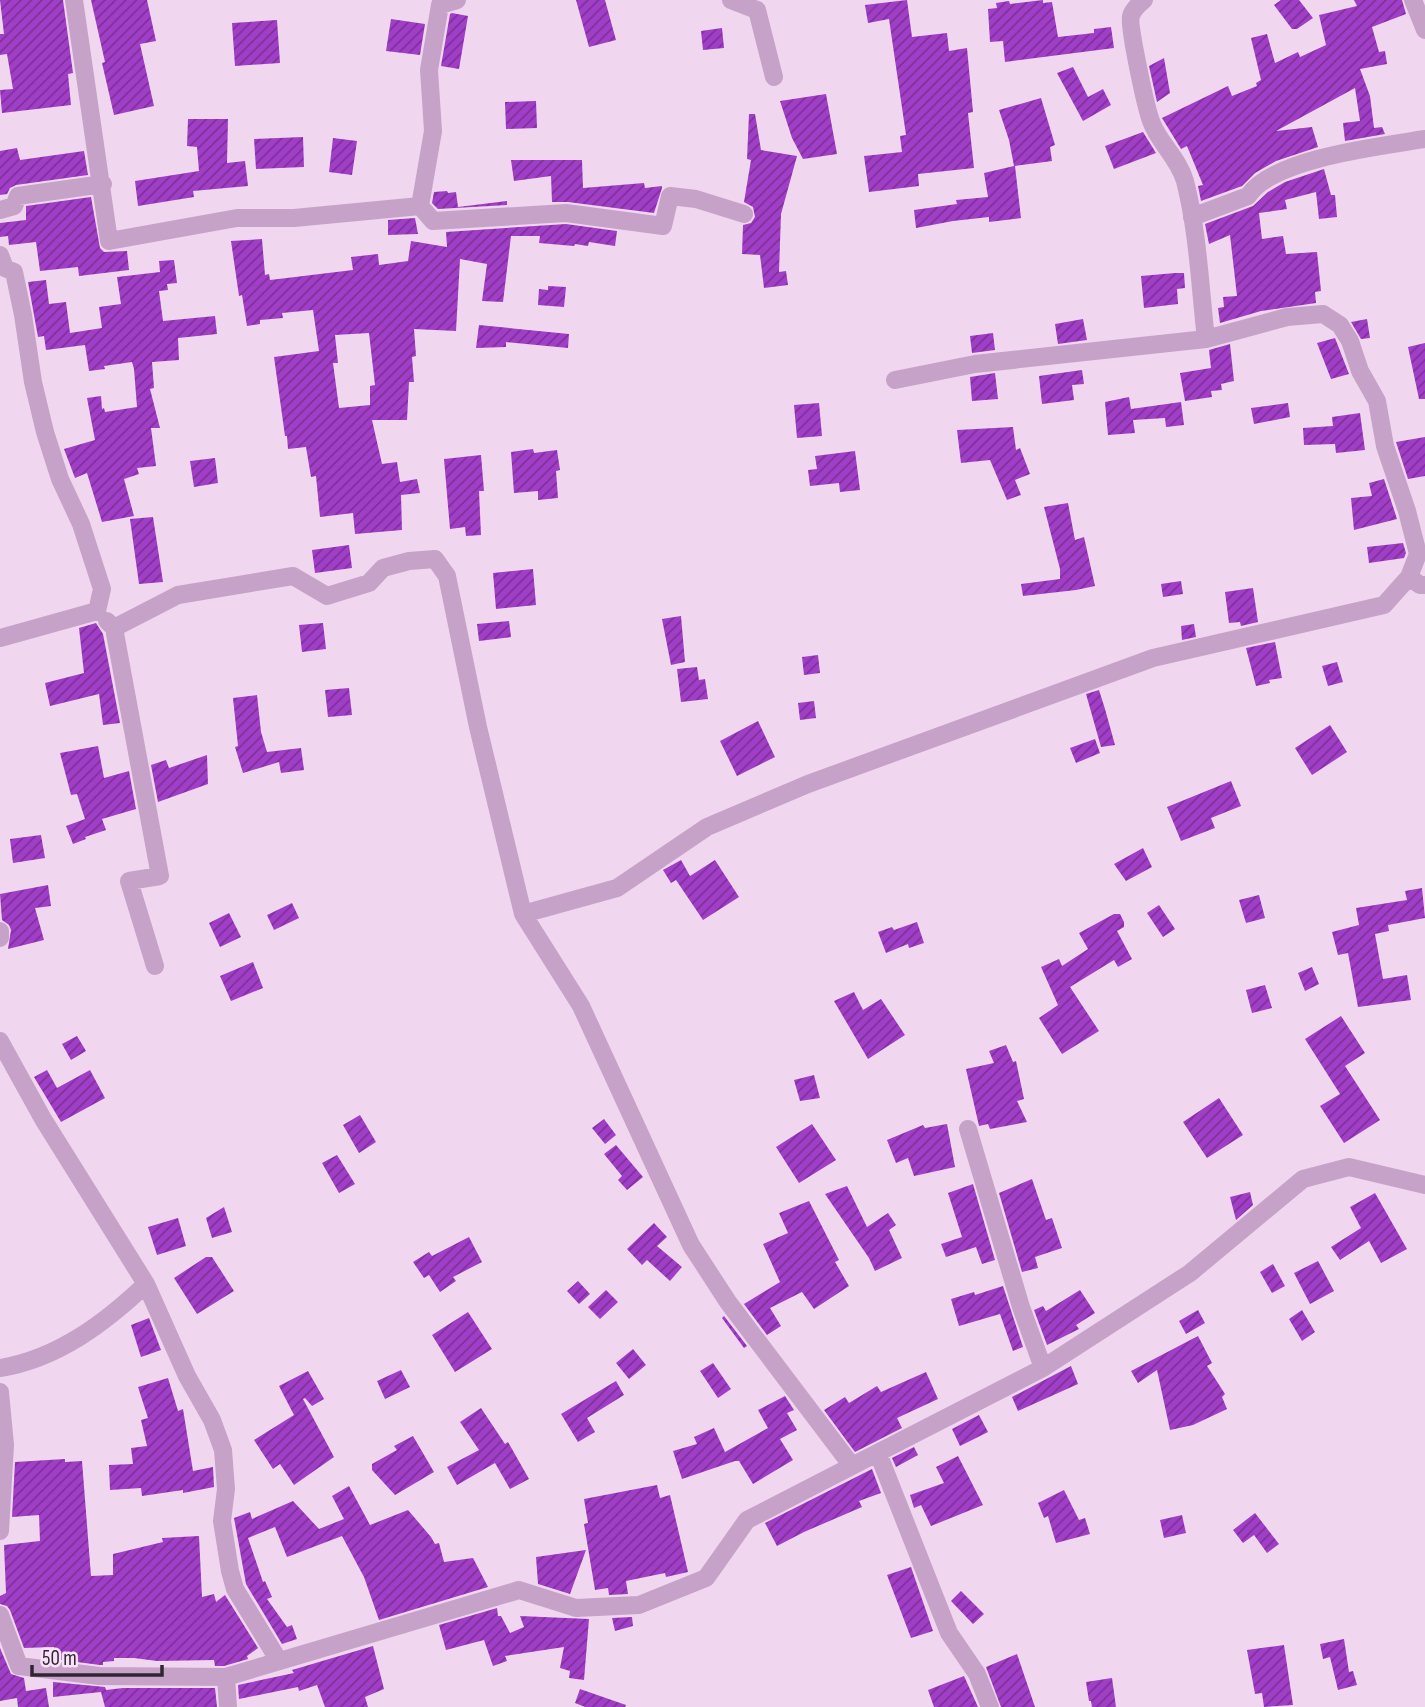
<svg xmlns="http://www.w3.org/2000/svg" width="1425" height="1707" font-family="'Sofia Sans Condensed',sans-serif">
<defs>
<pattern id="building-hatch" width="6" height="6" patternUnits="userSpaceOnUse" patternTransform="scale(1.75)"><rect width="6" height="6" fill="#a13ec7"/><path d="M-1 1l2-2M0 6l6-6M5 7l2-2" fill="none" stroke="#7c3199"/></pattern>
</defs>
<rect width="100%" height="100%" fill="#f1d6f0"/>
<path fill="url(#building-hatch)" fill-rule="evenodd" d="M0 0H63L73 73 68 74 71 105 2 113 0 90 13 89 7 54 0 55V34H4Z
M91 0H147L156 41 140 44 154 106 114 115 102 63 105 62Z
M576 0H605L616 40 589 47Z
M907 0 912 37 947 33 949 51 967 48 973 112 968 113 974 168 918 174 919 186 869 192 864 156 902 152 900 136 906 135 889 19 868 23 865 5Z
M1043 0V3L1052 2 1058 37 1094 33V29L1111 27 1114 48 1005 62 1003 41 990 42 988 9 997 8 996 3 1009 1 1010 4Z
M1281 0H1299L1313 18 1297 29H1292L1274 5Z
M1354 0H1402L1406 14 1372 27 1379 52 1385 51 1387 64 1360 69 1370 96 1374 128 1382 127 1385 134 1345 141 1343 123 1360 121 1355 88 1276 131 1312 127 1318 147 1276 161 1255 173 1242 186 1201 201 1198 186 1203 185 1187 146 1181 149 1162 118 1228 86 1232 96 1257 86 1256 83 1261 80 1251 38 1267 34 1275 63 1298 52 1300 57 1326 45 1319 15 1357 6Z
M452 13 468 16 459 69 441 66 450 14Z
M391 19 425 24 420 55 386 51Z
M277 20 280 63 235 66 232 23Z
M722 28 724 48 703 50 701 31Z
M1164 58 1170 93 1157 102 1149 66Z
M1073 67 1088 97 1103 89 1111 105 1083 121 1057 73Z
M826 94 837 154 803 159 792 138 780 101Z
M1041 98 1055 145 1050 147 1052 161 1015 166 1021 218 989 222V217L953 221 916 228 914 210 957 204 956 200 988 197 984 173 1014 166 1009 140 999 110Z
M536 101 537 128 506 129 505 102Z
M749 114H755L761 150 797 156 781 214 779 272 786 271 788 285 764 288 760 255 742 254 743 225 751 223 755 217 753 207 744 202 751 160 747 159Z
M188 119H228L227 163 245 161 248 186 193 191 194 197 138 206 135 181 199 171 197 147 187 146Z
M1143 132 1156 153 1114 169 1105 146Z
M303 137 304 167 256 169 254 139Z
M333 138 357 141 352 175 329 172Z
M17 148 20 160 84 151 88 175 16 185 10 188 7 194 0 195V151Z
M511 160H582L583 188 644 183 645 188 662 186V188L654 213 568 202H552L551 176 514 181Z
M1324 169 1331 195H1335L1337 217 1319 219 1316 192 1285 200 1287 209 1259 213 1262 239 1283 236 1286 254 1317 252 1321 291 1315 292 1316 303 1261 311 1220 323 1218 308 1224 307 1223 297 1237 296 1230 235 1209 244 1205 224 1253 206 1268 192 1285 182Z
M447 191 448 193 456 192 458 207 507 201V205L438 209 432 203 434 192Z
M91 197 100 248 104 252 127 251 129 270 79 276 78 267 40 271 36 242 9 245 8 236 0 237V223L26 220V206Z
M415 218 418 234 388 235V220Z
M566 224 617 231 615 246 589 242 588 246 575 244 574 246 539 243 540 236H511L503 302 482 301 487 264 460 259 456 331 414 329 416 356 412 357 414 382H409L407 420H372L382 464 397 462 400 482 417 479 420 493 401 495 402 530 355 534 353 513 320 517 316 476 311 477 306 447 288 449 287 436H285L274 357 319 351 313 310 282 313 283 318 260 320V324L247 326 242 295 239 296 231 241 262 239 265 275 269 274 270 280 353 270 351 257 378 254 379 265 408 261 411 241 447 247 446 232ZM369 333 375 385 370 386V405L339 408 333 363H338L335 335Z
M174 260 177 283 167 284 168 290 159 291 163 321 215 316 217 334 178 338 179 360 152 362 154 388 150 389 160 428H151L156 466 137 468 139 474 124 479 134 516 102 522 87 473 75 478 64 449 95 440 87 398 101 396 102 409 104 408 105 412 137 407 134 369 132 362 104 366 105 369 89 371 85 345 46 350 44 336 38 337 28 282 46 280 49 304 66 302 70 333 102 328 99 307 121 304 117 277 160 272 159 261Z
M1175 273H1184L1185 288 1177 289 1178 304 1144 308 1141 276Z
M548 286 566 287 564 307 538 305 539 289 548 290Z
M1083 319 1087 340 1058 344 1055 324Z
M1367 319 1370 338 1361 339 1351 322Z
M479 325 569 334 568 348 506 342V347L476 348Z
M993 333 995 350 972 353 970 336Z
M1335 338 1349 374 1331 379 1317 343Z
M1425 343V399H1419L1408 347Z
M1230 344 1234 381 1221 384 1222 390 1211 391 1212 397 1185 401 1180 373 1211 368 1209 350Z
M1082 370 1084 384 1072 385 1074 400 1042 404 1039 376Z
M995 373 998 399 972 401 970 377Z
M1129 397 1131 409 1181 402 1184 425 1166 427 1165 418 1133 420 1135 433 1108 435 1105 402Z
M819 403 822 436 797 438 794 405Z
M1288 403 1290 417 1254 424 1251 408Z
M1360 413 1365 450 1336 453 1335 444 1304 445 1303 428 1333 426 1332 417Z
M1013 427 1016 450 1020 448 1030 474 1015 480 1021 495 1007 500 990 460 961 463 957 430Z
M1425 437V476L1408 479 1396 442Z
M533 449 534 453 557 450 560 470 556 471 558 498 538 500V491L514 493 511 452Z
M855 451 860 490 840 492 839 483 810 486 808 470 817 469 815 456Z
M481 455 484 491H479L481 535 466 536 465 527 450 529 444 459Z
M215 458 218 483 194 487 190 461Z
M1384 479 1397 519 1354 530 1351 498 1372 496 1369 483Z
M1068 503 1075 540 1084 537 1095 586 1076 590 1023 596 1021 584 1060 579V569L1044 507Z
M153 517 163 582 139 584 130 519Z
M1403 543 1406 553 1404 558 1369 563 1367 547Z
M349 545 352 568 315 573 312 550Z
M533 569 536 605 496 609 493 573Z
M1181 581 1183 594 1163 597 1161 584Z
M1253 588 1258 622 1241 626 1240 622 1229 623 1225 592Z
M681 616 685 662 671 665 662 619Z
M509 621 511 637 479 641 477 624Z
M96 623 103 634 120 723 103 725 99 694 50 706 45 683 84 673 79 628Z
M323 623 326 649 302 652 299 625Z
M1194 624 1196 637 1182 640 1181 626Z
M1275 642 1282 678 1269 680 1270 683 1256 686 1246 648Z
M818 655 820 673 804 675 802 657Z
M1337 662 1343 682 1328 686 1322 666Z
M697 667 699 680 705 679 708 699 681 702 677 669Z
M349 688 352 715 328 717 325 690Z
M1099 690 1105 709 1115 745 1101 747 1086 694Z
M257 695 261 732 267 752 301 748 304 770 281 773 279 762 243 773 235 747 238 746 233 698Z
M814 701 816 718 800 720 798 703Z
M758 721 775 757 737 776 720 741Z
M1330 725 1347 752 1312 775 1295 748Z
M1095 739 1100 753 1076 763 1070 748Z
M98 746 104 778 129 771 136 809 102 819 106 830 85 837 86 839 73 844 66 826 85 819 77 794 71 795 60 753Z
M207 755 208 784 158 802 151 765 166 760 169 768Z
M1231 781 1241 806 1211 818 1215 828 1181 841 1167 807Z
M41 835 45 858 13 863 10 839Z
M1143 848 1152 867 1126 881 1114 864Z
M681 860 690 876 715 860 739 897 703 920 676 880 671 883 663 870Z
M48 885 51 906 35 908 44 940 8 949 11 930 9 925 2 920 0 894Z
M1422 888 1425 918 1388 925 1389 931 1375 934 1383 979 1407 975 1411 1000 1358 1007 1348 953 1338 955 1332 932 1359 925 1356 908 1407 900 1405 891Z
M1259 895 1265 918 1246 923 1239 900Z
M292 903 299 918 274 930 267 915Z
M1159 905 1175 929 1163 937 1147 913Z
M229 913 241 937 220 947 209 923Z
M1114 914H1120L1124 922V927L1117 931 1132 959 1118 967 1114 960 1070 987 1099 1031 1062 1054 1039 1018 1058 1005 1041 967 1059 959 1062 966 1088 949 1079 933Z
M917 922 924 943 909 948 908 944 886 953 878 932 892 927 894 930Z
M253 962 263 988 231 1001 220 976Z
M1312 967 1319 984 1305 991 1298 973Z
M1265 985 1272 1008 1252 1013 1246 990Z
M854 992 863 1010 881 999 905 1035 868 1059 834 1001Z
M1341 1016 1365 1053 1345 1066 1380 1120 1344 1143 1320 1106 1340 1094 1305 1039Z
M77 1036 86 1051 71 1060 62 1044Z
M1006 1045 1013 1062 1016 1061 1024 1099 1017 1101 1027 1122 990 1129 988 1124 979 1126 966 1069 994 1063 989 1051Z
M47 1070 57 1088 90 1070 105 1098 61 1122 34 1077Z
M814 1075 820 1098 800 1101 794 1080Z
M1219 1098 1243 1135 1207 1158 1183 1122Z
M360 1115 376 1142 359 1153 343 1125Z
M604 1119 616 1135 605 1144 592 1128Z
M812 1124 836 1160 799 1183 776 1147Z
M947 1124 955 1167 914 1176 908 1158 896 1163 887 1140 923 1125 925 1128Z
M616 1145 643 1177 627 1190 618 1180 622 1176 604 1154Z
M337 1155 355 1184 339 1193 322 1163Z
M1032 1179 1046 1220 1052 1218 1062 1248 1035 1257 1038 1268 1022 1272 999 1193Z
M973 1184 995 1260 982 1264 976 1247 946 1257 941 1244 962 1237 948 1193Z
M847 1186 867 1227 888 1213 896 1225 889 1230 902 1258 875 1271 869 1258 825 1194Z
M1250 1192 1253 1205 1236 1220 1230 1197Z
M1375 1193 1407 1249 1381 1263 1369 1241 1340 1260 1331 1247 1361 1228 1350 1207Z
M809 1201 839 1260 835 1262 849 1286 814 1309 802 1292 770 1308 781 1326 767 1335 744 1304 780 1282 763 1244 788 1233 779 1213Z
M224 1207 232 1232 212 1238 206 1218Z
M178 1218 186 1246 157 1255 148 1227Z
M654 1223 667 1237 657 1246 682 1267 670 1281 647 1260 642 1265 627 1249Z
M469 1237 482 1262 453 1277 456 1281 440 1292 429 1275 424 1278 413 1262 429 1252 432 1256Z
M206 1257H212L234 1291 197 1314 174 1278Z
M1318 1261 1334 1291 1310 1304 1294 1273Z
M1273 1264 1285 1286 1272 1293 1260 1272Z
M578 1281 590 1294 579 1304 567 1291Z
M1003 1286 1023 1347 1013 1351 1000 1314 959 1326 951 1299 974 1292 975 1295Z
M606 1290 618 1302 600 1319 588 1307Z
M1080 1290 1095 1313 1076 1325 1079 1329 1047 1345 1034 1310 1043 1306 1046 1311Z
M1198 1310 1205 1323 1186 1334 1179 1321Z
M1302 1310 1315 1332 1302 1341 1289 1319Z
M468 1312 492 1349 455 1372 432 1335Z
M724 1316 747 1346 744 1348 722 1318Z
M149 1318 161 1350 141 1357 131 1325Z
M1198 1336 1212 1363 1207 1366 1225 1394 1222 1397 1227 1409 1193 1425 1170 1430 1157 1370 1138 1383 1131 1371Z
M633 1349 646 1365 629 1379 616 1363Z
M713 1363 731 1389 718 1398 700 1371Z
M1071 1366 1078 1384 1018 1411 1012 1397Z
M401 1370 410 1387 385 1399 377 1381Z
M308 1371 324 1399 312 1406 305 1398 303 1399 334 1457 294 1485 280 1464 273 1469 254 1440 294 1415 279 1386Z
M926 1372 938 1399 897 1418 902 1428 855 1452 824 1410 845 1397 849 1403 877 1386 881 1392Z
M168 1378 178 1411 183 1409 193 1471 213 1467 214 1487 183 1493V1490L142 1496 141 1488 110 1490 109 1465 133 1464 131 1448 147 1446 141 1420 148 1418 138 1387Z
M616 1381 624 1395 587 1418 595 1432 578 1442 561 1414Z
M785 1396 794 1410 787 1413 797 1430 780 1439 793 1460 753 1484 739 1461H735L682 1479 673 1451 697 1444 694 1437 714 1428 725 1452 768 1428 758 1410Z
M481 1408 505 1444 508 1442 529 1479 510 1489 495 1463 457 1485 447 1467 479 1450 460 1422Z
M979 1415 988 1432 960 1446 952 1429Z
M413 1436 434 1472 395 1495 372 1470V1464L397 1450 394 1446Z
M914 1447 918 1455 896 1467 892 1458Z
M958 1456 983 1505 931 1526 921 1505 914 1508 910 1495 944 1483 936 1467Z
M65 1459V1462L82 1461 91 1576 113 1575V1554L163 1542 162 1538 199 1536 202 1597 214 1594 216 1602 225 1595 258 1648 247 1656 248 1659 224 1666H215L214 1660 157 1661 134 1658H114V1661L103 1662V1665H100L54 1659V1647L24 1648 10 1610 7 1606 0 1604V1596L6 1593 4 1545 40 1541 39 1515 12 1517 15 1462Z
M872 1469 881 1493 859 1501 862 1507 804 1532 777 1546 765 1523Z
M657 1485 660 1498 670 1495 688 1572 666 1577 665 1573 626 1581 628 1594 609 1595 608 1588 595 1590 584 1524 588 1523 584 1499Z
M349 1486 370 1525 408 1510 431 1537 435 1544 439 1543 444 1562 473 1558 488 1587 379 1620 364 1577 342 1536 287 1557 275 1527 248 1538 263 1582 265 1581 272 1597 267 1599 287 1627 292 1625 297 1639 282 1644 246 1584 234 1518 250 1512 252 1519 293 1501 319 1529 344 1519 332 1496Z
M1064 1490 1079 1520 1085 1518 1090 1534 1056 1543 1048 1516 1044 1518 1038 1503Z
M1255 1513 1279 1544 1267 1553 1254 1535 1243 1543 1233 1530Z
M1182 1515 1186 1533 1164 1538 1160 1520Z
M586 1550 570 1594 538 1584 536 1557Z
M911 1567 933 1631 911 1638 887 1575Z
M961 1591 984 1614 973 1624 951 1601Z
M497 1608 498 1616H501L510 1633 524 1627 520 1616 589 1619 584 1680 569 1678 570 1671 560 1668 564 1647 505 1656 507 1661 493 1666 484 1640 446 1650 439 1625Z
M632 1617 633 1626 615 1631 612 1618Z
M1344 1639 1349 1672 1353 1671 1357 1685 1338 1690 1330 1657 1323 1659 1320 1644Z
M1284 1645 1293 1705 1264 1707 1262 1693 1255 1694 1247 1650Z
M373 1646 384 1689 365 1697 368 1707H325L317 1685 299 1691 298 1687 239 1699 238 1685 294 1673 292 1670Z
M0 1648 11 1674 24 1678 26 1691 46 1688 49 1707H18L17 1698 0 1701Z
M1017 1654 1035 1707H1001L986 1667Z
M964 1676 978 1707H934L928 1690Z
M1112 1678 1116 1707H1092L1091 1701H1089L1086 1682Z
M53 1682 105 1687 106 1690 123 1688H215L217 1707H105L101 1692 53 1697Z
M580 1689 626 1705 625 1707H585L575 1703Z"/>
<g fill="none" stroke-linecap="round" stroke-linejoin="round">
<path stroke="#c6a2c8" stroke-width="18" d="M74 0 109 241 237 218H294L420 206 433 221 566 213 663 226 670 196 696 199 744 214
M731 0 757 10 774 77
M1413 0 1425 30
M420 206 433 131 429 70 440 5 457 0
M0 210 14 206 18 196 103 184
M1192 217 1248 196C1272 158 1383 146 1425 139
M0 255 5 268 14 272 23 315 33 382 45 432 60 479 81 524 102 589 97 611 0 638
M895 380 975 364 1206 339C1200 287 1198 232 1185 181 1178 157 1158 142 1151 121 1146 108 1128 25 1131 16 1133 9 1139 4 1144 0
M1409 577 1420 585H1425
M107 621 114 628 160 876 129 881 155 966
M114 628 178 595 293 576 327 596 369 583 383 568 409 561 435 559 447 576 478 727 523 914
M0 931V938
M0 1041 43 1119 146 1284C105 1323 57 1359 0 1368
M968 1129 1021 1307 1043 1368
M146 1284 187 1376 212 1420 223 1450 226 1489 222 1521 230 1571 235 1589 279 1661
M0 1392 5 1445 0 1531
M878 1453 949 1633 977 1674 990 1707
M852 1466 1043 1368 1190 1273 1303 1179 1349 1167 1425 1185
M0 1615 19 1666 99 1676 226 1677 519 1590 576 1608 639 1605 706 1578 747 1520 852 1466 728 1302 691 1245 581 1006 523 914 617 888 707 827 808 784 1153 658 1384 605 1409 577 1418 554 1407 511 1385 446 1377 401 1360 371 1350 341 1340 325 1323 314 1287 317 1206 339
M226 1677 228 1707"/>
</g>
<path d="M32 1665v10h130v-10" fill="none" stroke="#302533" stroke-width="3.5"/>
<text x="42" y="1665" font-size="21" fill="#302533" stroke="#f9e2f8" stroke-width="5" paint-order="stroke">50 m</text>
</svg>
